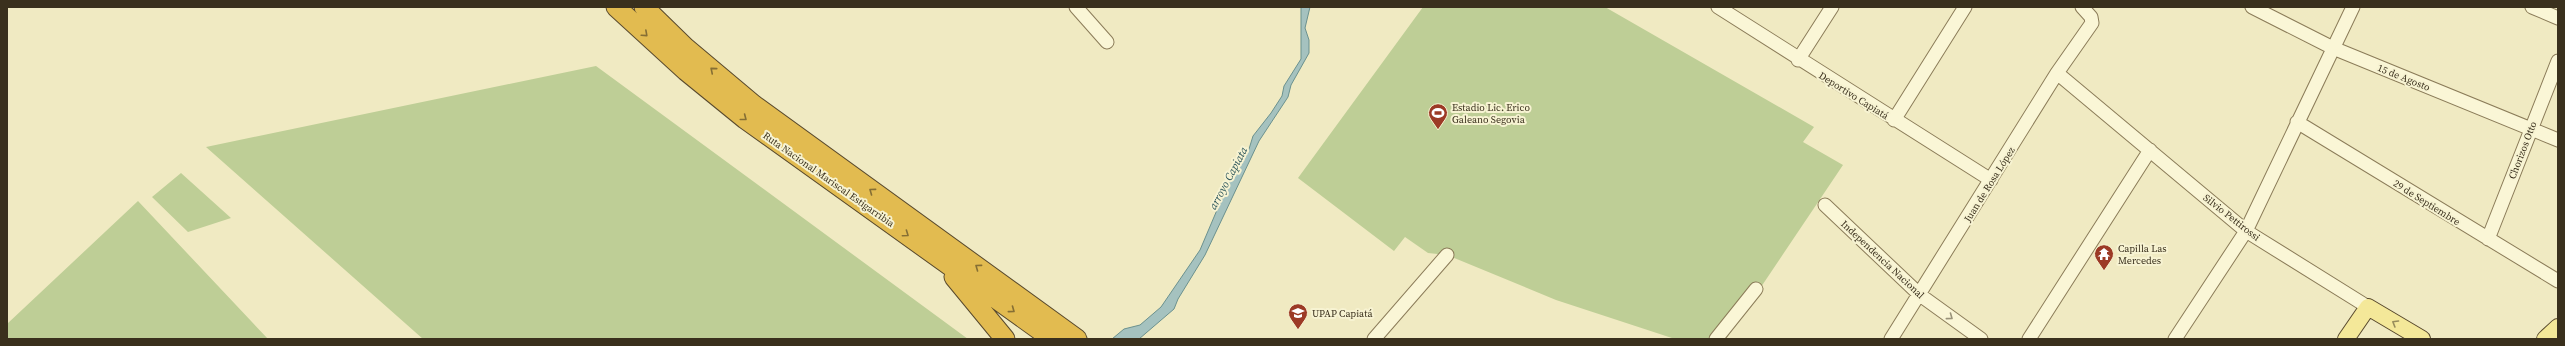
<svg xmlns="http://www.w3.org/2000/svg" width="2565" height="346" font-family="'Source Serif 4',serif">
<rect width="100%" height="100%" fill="#f0eac2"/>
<path fill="#bece96" d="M1423 7H1605L1814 127 1803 142 1843 165 1726 339H1675L1556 300 1447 255 1428 253 1405 237 1394 251 1298 178Z
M596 66 968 339H423L206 147Z
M181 173 231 218 188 232 152 197Z
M138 201 268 339H7V324Z"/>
<path fill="#a5c2bf" stroke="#6b918e" d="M1301 7H1310L1305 28 1309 40V53L1291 85 1288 97 1259 141 1205 255 1178 299 1174 309 1139 339H1112L1124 329 1140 325 1161 307 1200 250 1231 177 1249 149 1253 136 1271 113 1282 96 1284 86 1301 59Z"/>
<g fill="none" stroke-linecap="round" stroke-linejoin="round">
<defs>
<path id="minor" d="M1076 7 1107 42
M1718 7 1991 180
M2252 7 2333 48 2558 140
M2532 7 2558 18
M1798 60 1832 7
M2057 73 2246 231 2368 307
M1894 120 1965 7
M2297 122 2558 281
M1825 205 1920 295 1981 339
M2488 239 2558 61
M1374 339 1447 255
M1716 339 1756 289
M1891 339 2057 73 2092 23 2091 17 2082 7
M2029 339 2150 150
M2175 339 2246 231 2353 7"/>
<path id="major" d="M2346 339 2368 307 2422 339
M2545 339 2558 327"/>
<path id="highway" d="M616 7 686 71 745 119 1052 339
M644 7 685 47 754 105 1077 339
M954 277 1005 339"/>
</defs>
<use href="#minor" stroke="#8b7c59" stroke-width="15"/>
<use href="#major" stroke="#58492d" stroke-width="18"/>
<use href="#highway" stroke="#58492d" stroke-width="21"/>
<use href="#minor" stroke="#faf6d6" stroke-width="13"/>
<use href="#major" stroke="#f4e899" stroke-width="16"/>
<use href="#highway" stroke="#e2bb50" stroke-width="19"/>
</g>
<defs><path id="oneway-chevron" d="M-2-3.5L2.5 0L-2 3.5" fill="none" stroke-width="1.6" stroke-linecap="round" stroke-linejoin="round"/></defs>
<g stroke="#866f34">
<use href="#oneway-chevron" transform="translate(645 34) rotate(42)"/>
<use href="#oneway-chevron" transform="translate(713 70) rotate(-140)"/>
<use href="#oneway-chevron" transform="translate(744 118) rotate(38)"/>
<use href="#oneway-chevron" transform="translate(872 191) rotate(-144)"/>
<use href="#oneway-chevron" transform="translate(906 234) rotate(35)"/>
<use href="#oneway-chevron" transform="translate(978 267) rotate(-144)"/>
<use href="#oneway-chevron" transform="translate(1012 310) rotate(36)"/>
</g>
<use stroke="#9a937a" href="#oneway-chevron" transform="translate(1950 317) rotate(36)"/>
<use stroke="#978c5b" href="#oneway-chevron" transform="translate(2395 323) rotate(-149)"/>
<defs>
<symbol id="stadium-pin" viewBox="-11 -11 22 30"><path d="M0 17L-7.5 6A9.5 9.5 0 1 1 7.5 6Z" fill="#9c3a26" stroke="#f7f3d2"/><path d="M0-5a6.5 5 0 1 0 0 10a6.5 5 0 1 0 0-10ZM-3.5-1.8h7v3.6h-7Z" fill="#fff"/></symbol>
<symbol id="temple-pin" viewBox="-11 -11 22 30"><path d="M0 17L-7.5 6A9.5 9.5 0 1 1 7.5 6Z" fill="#9c3a26" stroke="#f7f3d2"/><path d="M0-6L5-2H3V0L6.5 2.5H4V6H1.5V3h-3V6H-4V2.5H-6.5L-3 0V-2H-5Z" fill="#fff"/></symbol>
<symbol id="university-pin" viewBox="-11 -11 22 30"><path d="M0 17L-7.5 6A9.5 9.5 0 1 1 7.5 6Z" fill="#9c3a26" stroke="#f7f3d2"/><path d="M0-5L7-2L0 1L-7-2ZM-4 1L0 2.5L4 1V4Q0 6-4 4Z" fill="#fff"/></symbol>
</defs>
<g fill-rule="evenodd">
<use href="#stadium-pin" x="1427" y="102" width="22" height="30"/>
<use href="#temple-pin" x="2093" y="243" width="22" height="30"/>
<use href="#university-pin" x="1287" y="302" width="22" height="30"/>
</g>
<g text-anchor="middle" stroke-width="4" stroke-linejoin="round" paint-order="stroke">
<g font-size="10" fill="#3a301d" stroke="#f7f3d2">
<text transform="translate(2404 77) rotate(22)" y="4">15 de Agosto</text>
<text transform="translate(1854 95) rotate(32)" y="4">Deportivo Capiatá</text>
<text transform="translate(2522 150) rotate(-69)" y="4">Chorizos Otto</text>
<text transform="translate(829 179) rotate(35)" y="4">Ruta Nacional Mariscal Estigarribia</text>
<text transform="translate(1989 184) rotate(-58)" y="4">Juan de Rosa López</text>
<text transform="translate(2427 202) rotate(32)" y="4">29 de Septiembre</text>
<text transform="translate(2232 217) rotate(38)" y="4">Silvio Pettirossi</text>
<text transform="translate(1883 259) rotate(43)" y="4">Independencia Nacional</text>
</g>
<g font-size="10" fill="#3a301d" stroke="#f7f3d2" text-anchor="start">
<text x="1452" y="111">Estadio Lic. Erico<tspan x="1452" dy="12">Galeano Segovia</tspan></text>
<text x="2118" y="252">Capilla Las<tspan x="2118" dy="12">Mercedes</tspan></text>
<text x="1312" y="317">UPAP Capiatá</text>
</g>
<g font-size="11" font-style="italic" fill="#2c555a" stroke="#f7f3d2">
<text transform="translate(1228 178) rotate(-62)" y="4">arroyo Capiata</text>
</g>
</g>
<rect width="2565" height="346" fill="none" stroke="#3a301d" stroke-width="16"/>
</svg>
